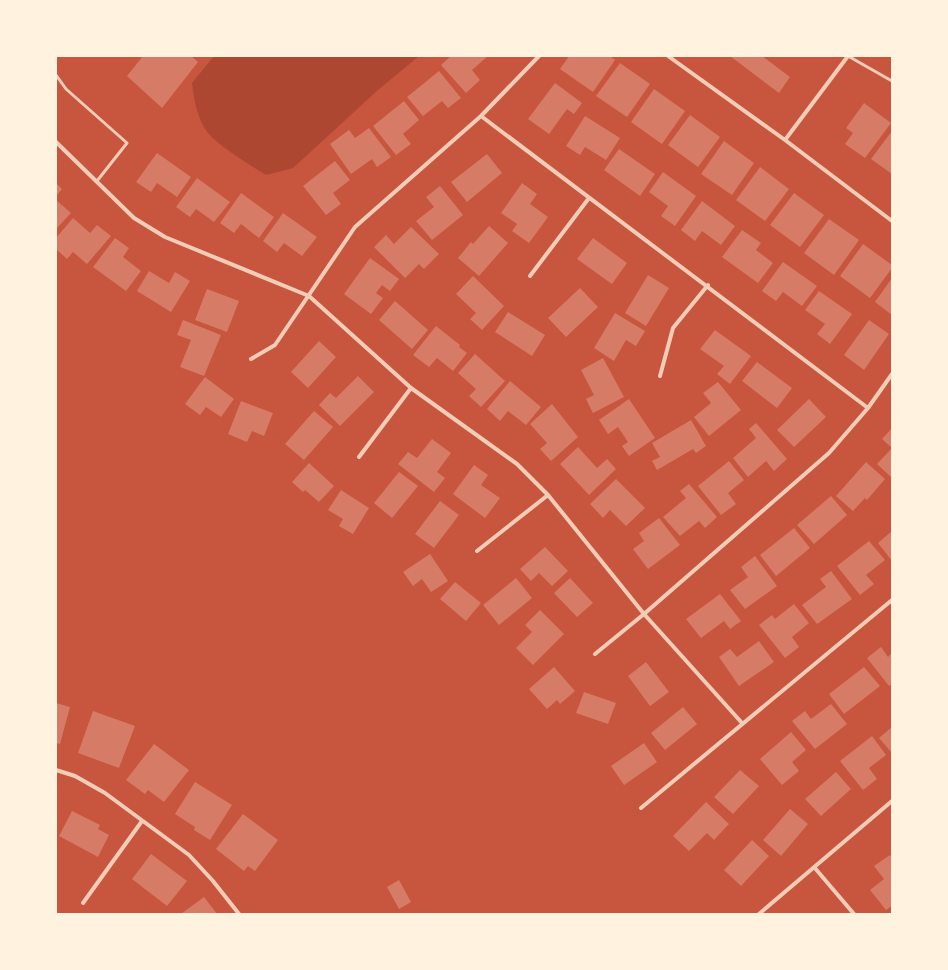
<svg xmlns="http://www.w3.org/2000/svg" width="948" height="970" font-family="'DejaVu Sans',sans-serif">
<rect width="100%" height="100%" fill="#c8553d"/>
<path fill="#ae4732" d="M214 56H419L378 90 293 168 266 175C249 164 221 148 208 133 197 119 194 99 192 83Z"/>
<path fill="#d67c66" d="M143 56H191L198 62 162 108 127 76Z
M451 56H488L472 70 480 80 466 93 441 65Z
M569 56H610L615 60 593 92 560 69Z
M730 56H762L790 77 779 93Z
M620 63 650 84 627 117 596 96Z
M439 71 461 98 448 108 442 101 423 116 407 97Z
M555 83 582 103 574 114 567 109 549 134 528 119Z
M654 89 685 111 662 144 631 122Z
M404 101 419 120 403 134 411 144 396 155 373 126Z
M864 103 891 123 865 158 845 144 853 133 846 128Z
M690 115 720 137 698 167 668 145Z
M585 116 620 138 606 160 585 147 580 155 566 146Z
M369 128 391 157 377 167 372 159 351 174 330 144 349 130 355 138Z
M892 131V174L871 159Z
M724 141 754 163 732 195 701 174Z
M619 149 655 174 640 196 604 170Z
M157 153 191 177 177 197 157 183 151 192 136 182Z
M487 154 502 173 467 202 451 182Z
M335 161 350 180 333 193 341 204 326 215 303 186Z
M760 167 789 189 765 221 736 200Z
M663 172 696 196 675 226 661 216 668 206 649 192Z
M197 178 230 202 214 222 196 209 190 217 176 207Z
M56 183 62 189 56 196Z
M522 183 537 194 530 204 548 217 529 243 512 231 517 224 501 213Z
M440 186 463 215 432 240 416 221 434 207 426 197Z
M241 193 274 217 259 238 241 224 234 233 220 223Z
M794 193 824 215 800 247 770 225Z
M56 200 71 213 56 229Z
M702 201 735 226 721 245 702 231 695 241 681 230Z
M283 213 317 237 302 256 284 243 277 252 263 241Z
M73 218 90 233 97 225 111 236 87 264 73 252 67 259 56 249V238Z
M829 219 859 240 834 275 804 253Z
M489 226 508 243 479 276 458 258 471 242 473 244Z
M411 227 439 254 424 269 419 264 405 278 374 247 386 235 394 244Z
M742 230 761 243 756 250 773 263 758 283 722 257Z
M115 238 129 248 123 257 141 271 126 291 93 267Z
M593 238 627 263 612 284 577 259Z
M863 244 892 265V268L870 298 840 276Z
M370 258 399 279 390 291 382 285 376 293 383 298 371 314 344 294Z
M783 262 817 286 802 306 783 292 776 301 762 291Z
M149 271 169 283 175 272 190 281 171 312 137 291Z
M648 275 669 288 646 326 625 313Z
M473 276 504 306 482 330 470 319 476 313 456 294Z
M892 278V315L875 302Z
M580 288 598 307 566 337 548 318Z
M207 289 239 301 227 332 195 320Z
M819 291 852 314 830 344 817 334 825 324 805 310Z
M395 301 428 330 412 349 379 320Z
M508 312 545 335 532 356 495 332Z
M615 313 645 331 636 346 626 340 614 361 594 348Z
M183 320 221 335 204 376 180 367 191 340 177 335Z
M869 320 889 334 864 370 844 355Z
M436 326 460 345 459 347 467 353 453 371 437 358 429 367 413 355Z
M715 330 751 356 730 384 717 374 724 366 700 349Z
M319 341 336 357 308 388 291 372Z
M475 354 505 381 481 407 469 396 476 389 458 373Z
M603 358 624 397 593 413 586 399 594 395 581 370Z
M757 362 792 388 777 408 742 381Z
M358 376 374 392 340 426 319 405 330 393 336 398Z
M205 377 234 399 221 417 206 407 200 415 185 404Z
M510 381 541 407 526 425 508 411 500 421 487 409Z
M718 382 741 410 709 436 694 417 711 403 703 393Z
M629 399 655 438 629 456 622 446 628 442 618 427 608 434 599 420Z
M809 399 826 417 794 447 777 430Z
M241 401 273 413 264 436 252 431 247 442 228 434Z
M552 404 578 437 551 461 540 449 547 443 530 424Z
M314 411 333 427 304 460 285 444Z
M691 420 706 446 696 453 693 449 657 470 652 461 660 457 652 443Z
M756 423 787 459 774 471 766 461 748 477 733 458 756 438 749 429Z
M892 428V478L877 464 892 448 882 439Z
M432 439 451 453 437 472 445 478 434 492 398 464 408 452 417 458Z
M578 447 597 468 607 459 616 469 589 495 560 464Z
M729 461 744 480 728 493 736 504 721 515 698 486Z
M866 462 885 479 867 500 865 498 853 511 836 496Z
M309 463 334 486 319 502 305 490 303 492 292 482Z
M474 465 488 475 481 485 500 498 485 518 453 494Z
M399 472 418 486 392 518 374 503Z
M616 479 645 508 626 526 610 510 603 518 590 504Z
M689 484 717 517 705 528 699 521 680 536 663 517 686 498 680 491Z
M341 490 369 508 353 534 339 526 343 519 328 510Z
M831 496 847 515 814 544 797 525Z
M440 501 459 515 434 548 415 534Z
M659 518 680 545 648 569 633 549 644 541 639 533Z
M794 528 810 548 776 576 760 555Z
M892 531V561L878 543Z
M869 541 885 560 866 575 874 584 860 595 837 566Z
M545 547 568 571 552 586 539 573 531 581 520 569Z
M430 554 448 581 431 592 422 579 413 586 403 572Z
M755 556 777 586 745 609 730 590 748 577 741 567Z
M831 571 852 599 817 624 802 605 826 587 820 579Z
M516 578 532 598 499 625 483 605Z
M570 578 593 603 577 617 554 593Z
M455 582 481 603 466 621 440 599Z
M720 594 741 621 730 629 724 621 701 638 686 619Z
M794 604 809 623 792 637 799 647 785 658 759 625 772 615 775 619Z
M540 610 564 634 533 665 516 648 532 632 525 625Z
M759 641 774 662 739 686 719 657 730 649 737 657Z
M881 647 888 657 892 653V684L889 686 867 658Z
M646 662 669 692 650 706 628 676Z
M554 667 575 691 560 704 557 700 547 709 529 689Z
M864 667 880 686 844 714 829 694Z
M584 692 616 703 608 724 576 713Z
M56 703 70 707 60 744 56 743Z
M831 704 847 724 815 749 792 721 805 711 811 719Z
M683 707 697 724 665 750 651 733Z
M93 711 135 726 119 768 78 753Z
M892 727V753L879 738Z
M791 732 806 750 792 762 799 771 782 785 760 759Z
M872 736 886 755 869 768 877 779 863 790 840 761Z
M644 743 657 762 624 785 611 766Z
M154 744 189 770 164 802 148 790 145 794 126 780Z
M740 770 759 786 733 814 714 797Z
M836 772 851 789 821 816 805 799Z
M195 782 232 805 210 840 194 830 195 827 175 814Z
M706 802 729 824 714 840 707 833 689 851 673 836Z
M790 809 808 824 781 856 763 840Z
M72 811 100 825 98 829 109 835 98 857 59 836Z
M243 814 278 840 255 871 248 866 244 871 216 849Z
M752 840 769 856 741 886 724 870Z
M151 854 187 881 167 906 132 879Z
M890 855 892 858V906L886 910 870 890 884 879 874 866Z
M399 880 411 902 399 909 387 887Z
M204 897 217 914H181Z"/>
<g fill="none" stroke-linecap="round" stroke-linejoin="round">
<path stroke="#f1ccb7" stroke-width="3" d="M848 56 892 81
M56 75 66 89 127 143 97 181"/>
<path stroke="#f1ccb7" stroke-width="4" d="M668 56 785 140 892 221
M481 116 868 408
M785 140 848 56
M56 142 134 218 165 237 309 296 411 388 517 464 548 495 644 614 742 723
M530 276 589 198
M251 359 275 345 355 227 481 116 539 56
M660 376 673 328 708 285
M359 457 411 388
M477 551 548 495
M595 654 644 614 829 453 868 408 892 374
M56 770 75 776 105 793 189 855 213 881 239 914
M641 808 892 600
M814 867 854 914
M83 903 142 821
M759 914 892 801"/>
</g>
<rect width="948" height="970" fill="none" stroke="#fff3e0" stroke-width="114"/>
</svg>
